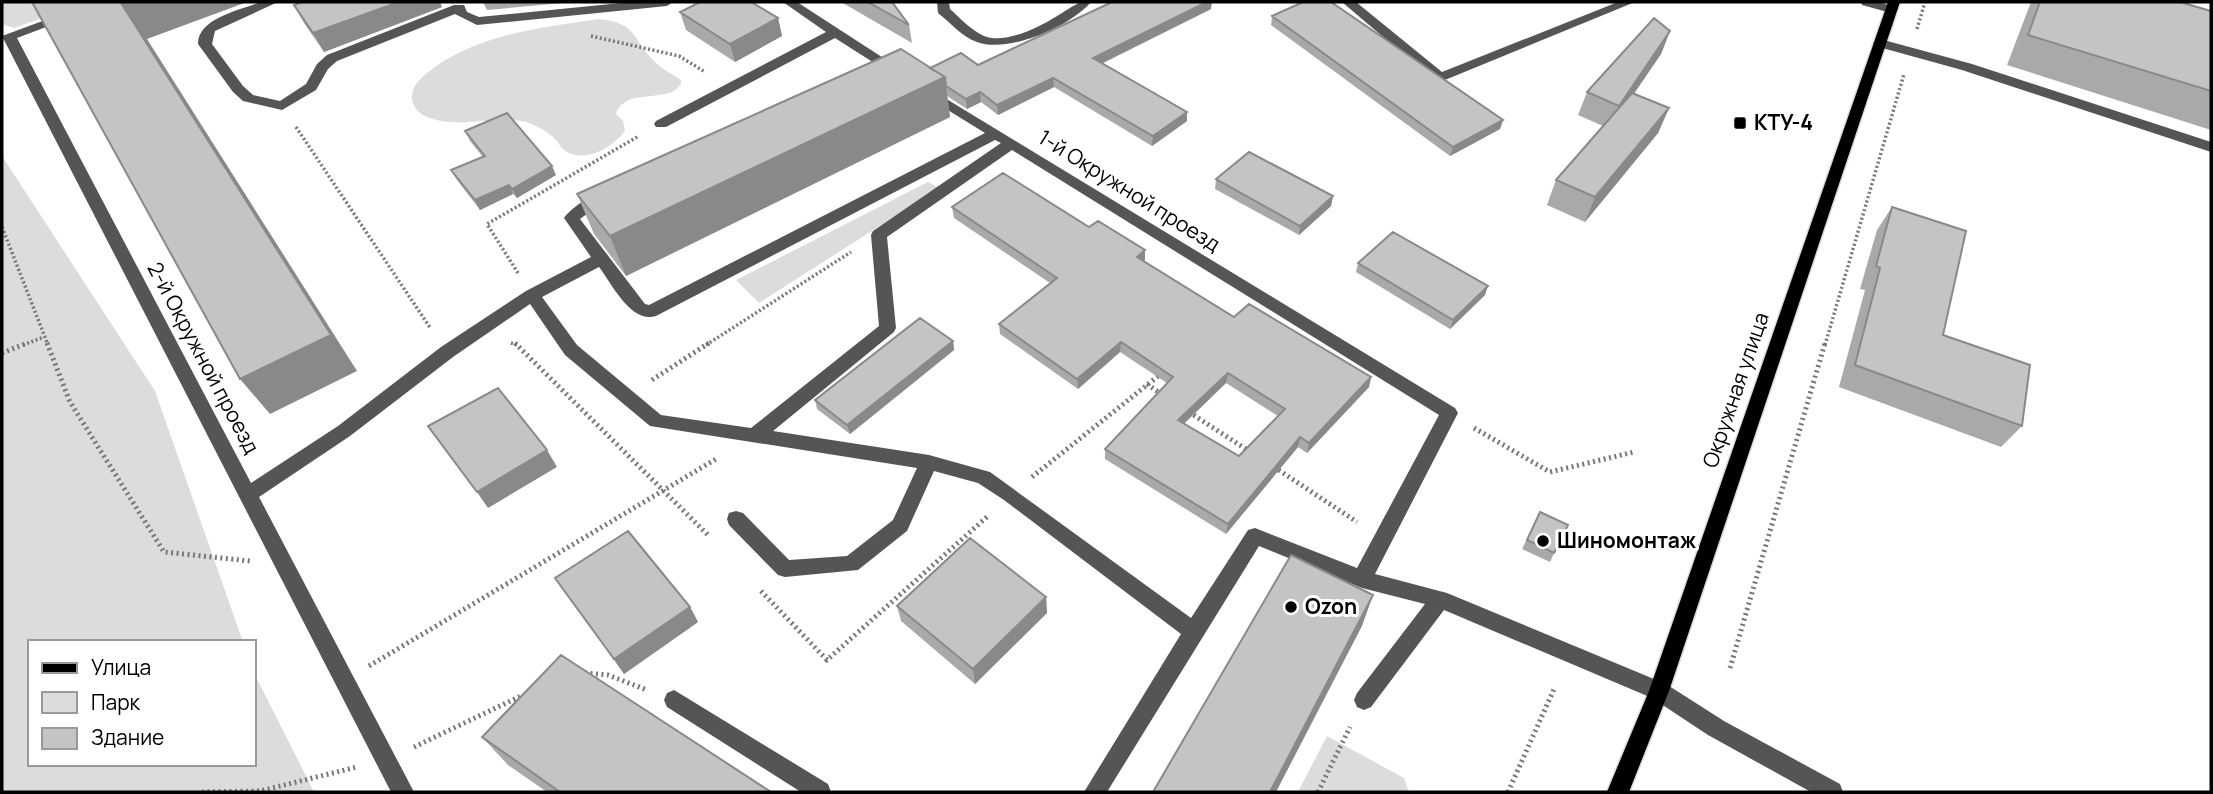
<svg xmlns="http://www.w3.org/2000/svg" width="2213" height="794" font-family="Manrope,sans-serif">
<rect width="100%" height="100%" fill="#fff"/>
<path fill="#dcdcdc" d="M2 2H88L14 28 2 24Z
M599 19C636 23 631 36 653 60 660 68 672 74 681 80V84C667 105 626 86 616 114L623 121 625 131C613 147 584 165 564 150 560 147 558 141 554 138 547 131 535 125 526 122 493 114 458 131 425 116 417 113 411 103 412 95 413 85 420 79 427 73 475 34 540 28 599 19Z
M2 156 155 391 243 642H30V764H254V673L314 792H2Z
M928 182 939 188 759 303 736 280Z
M1327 736 1404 778 1409 792H1298Z"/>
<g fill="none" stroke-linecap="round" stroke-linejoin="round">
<defs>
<path id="major" d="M1888 2H1900L1669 691 1629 792H1607L1649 691Z"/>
</defs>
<use href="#major" stroke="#dbdbdb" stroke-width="3"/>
<path stroke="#777" stroke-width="3.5" stroke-dasharray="2 2.5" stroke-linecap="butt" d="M1917 29 1925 2
M591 36 679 56 705 72
M296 127 431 329
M2 227 48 345
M518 273 487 224 639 136
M511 343 517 345
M23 345 44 337
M706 345 851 252
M1825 345 1904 74"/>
<path stroke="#777" stroke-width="5" stroke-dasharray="2 3.5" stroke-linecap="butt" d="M47 343 70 402 164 552 250 561
M515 343 709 536
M2 353 27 343
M652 380 709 343
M1147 384 1161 394
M1189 412 1249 451
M1474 428 1550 472 1634 452
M1274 467 1357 522
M1032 477 1162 373
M761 591 827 660 989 515
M369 666 716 459
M1730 668 1825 343
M585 673 608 675 647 690
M414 747 523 695
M202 792 260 791 357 767
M1318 792 1350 727
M1508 792 1555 687"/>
<path fill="#555" fill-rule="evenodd" d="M94 2H112L17 38 251 483 338 426 441 347 526 291 591 257 564 218C573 206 594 192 609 195L612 199C604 208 589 211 580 219L645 304 649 305 985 133 925 96V90L930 89 1455 408 1458 413 1375 574 1447 593 1666 684 1724 721 1840 784 1843 792H1811L1708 735 1652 698 1444 610 1371 707 1364 710 1357 707 1354 700 1357 693 1425 604 1362 588 1259 546 1107 792H1084L1181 634 1004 500 978 483 934 471 907 531 858 570 785 577 778 575 729 525 727 519 729 513 736 511 743 513 789 560 847 556 893 520 917 468 650 426 565 355 530 304 453 357 350 436 259 497 414 792H391L2 36ZM995 140 1001 143 873 231 871 235 879 326 751 428 661 415 577 345 542 297 599 267C612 284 631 324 656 316ZM1012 150 1439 415 1357 568 1255 528 1248 530 1191 618 990 472 929 455 773 431 894 332 896 328 887 237Z
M261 2H278L215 31 212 44 243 86 253 95 280 101 306 84 317 64 327 55 454 5H464L467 12 479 17 631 2H673L667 6 477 25 455 14 337 61 328 69 316 90 282 110 243 101 233 92 198 44C198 18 241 10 261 2Z
M783 2H797L905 72 898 76 893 75 835 38 666 127H656L654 124 656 121 826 32Z
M937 2H949L950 9C960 18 971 30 984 36 1007 45 1043 25 1062 13 1074 6 1078 1 1091 2 1071 26 1008 54 977 42 962 37 951 23 938 13Z
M1342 2H1356L1442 72 1618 2H1635L1440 82 1435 81Z
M1861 2H1880L1898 9 1891 13 1862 5Z
M1880 39 1972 64 2211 142V152L1962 70 1875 46 1873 43Z
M674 690 828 784 831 792H801L667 707 664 700 667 693Z"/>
<use href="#major" fill="#000" fill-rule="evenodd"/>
</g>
<path fill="#a9a9a9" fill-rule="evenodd" d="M483 2H574L487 10Z
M841 2H892L909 25 912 43Z
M2031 2H2180L2211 11V130L2007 65Z
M294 5 442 7 324 52 304 23Z
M1211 9 1102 63 1187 112V121L1152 146 1054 87 998 115 981 102 967 109 947 96 950 117 626 276 594 234 577 194 930 68 978 65Z
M680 12 778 18 782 36 735 62 686 30Z
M1272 16 1503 120 1500 129 1450 156 1271 25Z
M1670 31 1661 54 1634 93 1669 108 1658 133 1585 222 1547 205 1556 180 1603 126 1578 115 1587 92Z
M465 131 556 175 517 198 513 194 480 210 457 180 451 170 483 157 470 141Z
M1216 179 1333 196 1331 206 1299 235 1215 189Z
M952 207 1089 227 1145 250 1144 261 1234 317 1371 377 1369 387 1307 453 1298 447 1226 534 1105 459V449L1167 383 1120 352 1078 389 1000 334 999 324 1050 283 954 218ZM1226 383 1278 416 1239 456 1184 424Z
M1892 207 1943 335 2022 426 2001 447 1839 387 1865 290 1860 289 1877 230Z
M1358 263 1485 295 1450 329 1356 272Z
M953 341 954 350 850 434 817 409 815 400Z
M1540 512 1554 553 1550 562 1522 549Z
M555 578 690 607 698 622 624 674Z
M1046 597 1047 613 975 684 901 621 897 606Z
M482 737 771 792H547L508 765Z"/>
<path fill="#898989" d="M123 2H247L147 39 357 371 270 414 240 379 121 3Z
M399 2H440L442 7 324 52 313 33Z
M1207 2H1212L1211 9 1093 68V58Z
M778 18 782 36 735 62 730 44Z
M1670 31 1661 54 1610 129 1619 106Z
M945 77 950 117 626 276 610 236Z
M1053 78 1054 87 998 115 997 105Z
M980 92 981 102 967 109 966 99Z
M1669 108 1658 133 1585 222 1595 197Z
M1187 112V121L1152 146 1153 136Z
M1503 120 1500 129 1450 156 1453 147Z
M552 166 556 175 517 198 512 189Z
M509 185 513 194 480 210 475 200Z
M1333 196 1331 206 1299 235 1300 226Z
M1145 250V260L1137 267V257Z
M1488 286 1485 295 1450 329 1453 320Z
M953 341 954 350 850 434 847 425Z
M1121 342 1120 352 1078 389 1077 379Z
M1228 373 1226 383 1177 430 1178 420Z
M1371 377 1369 387 1307 453 1309 443Z
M1300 437 1298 447 1226 534 1228 524Z
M547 450 557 467 488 508 477 492Z
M1373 595 1362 626 1276 792H1270Z
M1046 597 1047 613 975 684 973 669Z
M690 607 698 622 624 674 614 659Z"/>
<path fill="#c4c4c4" stroke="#898989" stroke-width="2" fill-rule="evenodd" d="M32 2H123L121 3 331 335 240 379Z
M303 2H399L313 33 294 5Z
M700 2H751L778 18 730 44 680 12Z
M868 2H892L909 25Z
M1112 2H1207L1093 58 1187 112 1153 136 1053 78 997 105 980 92 966 99 946 86 945 77 930 68 961 53 978 65Z
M1303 2H1331L1503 120 1453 147 1272 16Z
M2040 2H2180L2211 11V91L2028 35Z
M1654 18 1670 31 1619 106 1587 92Z
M901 49 945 77 610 236 577 194Z
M1632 93 1669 108 1595 197 1556 180Z
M507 113 552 166 512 189 509 185 475 200 451 170 485 156 465 131Z
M1249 152 1333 196 1300 226 1216 179Z
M1003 173 1089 227 1098 221 1145 250 1137 257 1234 317 1249 304 1371 377 1309 443 1300 437 1228 524 1105 449 1173 377 1121 342 1077 379 999 324 1057 278 952 207ZM1228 373 1285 409 1239 456 1178 420Z
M1892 207 1966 231 1943 335 2030 365 2022 426 1855 365 1880 268 1876 266Z
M1393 232 1488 286 1453 320 1358 263Z
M920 318 953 341 847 425 815 400Z
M498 388 547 450 477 492 428 426Z
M1540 512 1568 525 1554 553 1527 540Z
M628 531 690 607 614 659 555 578Z
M970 538 1046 597 973 669 897 606Z
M1291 555 1373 595 1270 792H1153Z
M561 655 771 792H560L482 737Z"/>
<g fill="#000" stroke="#fff" stroke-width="2.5">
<rect x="1733" y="116" width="14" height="14" rx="3.5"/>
<circle cx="1543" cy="541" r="7"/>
<circle cx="1291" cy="607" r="7"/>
</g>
<g text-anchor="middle" stroke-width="6" stroke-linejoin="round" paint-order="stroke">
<g font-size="21" font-weight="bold" fill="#000" stroke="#fff" text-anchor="start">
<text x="1754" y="130">КТУ-4</text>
<text x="1557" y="548">Шиномонтаж</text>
<text x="1305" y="614">Ozon</text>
</g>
<g font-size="21" fill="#000" stroke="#fff">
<text transform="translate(1129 191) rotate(32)" y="7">1-й Окружной проезд</text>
<text transform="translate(203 358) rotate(62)" y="7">2-й Окружной проезд</text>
<text transform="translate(1736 390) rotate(-71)" y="7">Окружная улица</text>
</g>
</g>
<rect width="2213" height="794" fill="none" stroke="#000000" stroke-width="7"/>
<rect x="28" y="640" width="228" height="126" fill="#ffffff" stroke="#999999" stroke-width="2"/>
<rect x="42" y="663" width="35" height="10" fill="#000000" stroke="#999999" stroke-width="2"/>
<text x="91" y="675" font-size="21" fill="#000000">Улица</text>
<rect x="42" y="692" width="35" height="21" fill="#dcdcdc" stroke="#999999" stroke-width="2"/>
<text x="91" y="710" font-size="21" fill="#000000">Парк</text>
<rect x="42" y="728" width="35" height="21" fill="#c4c4c4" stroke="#999999" stroke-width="2"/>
<text x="91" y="745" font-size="21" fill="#000000">Здание</text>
</svg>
